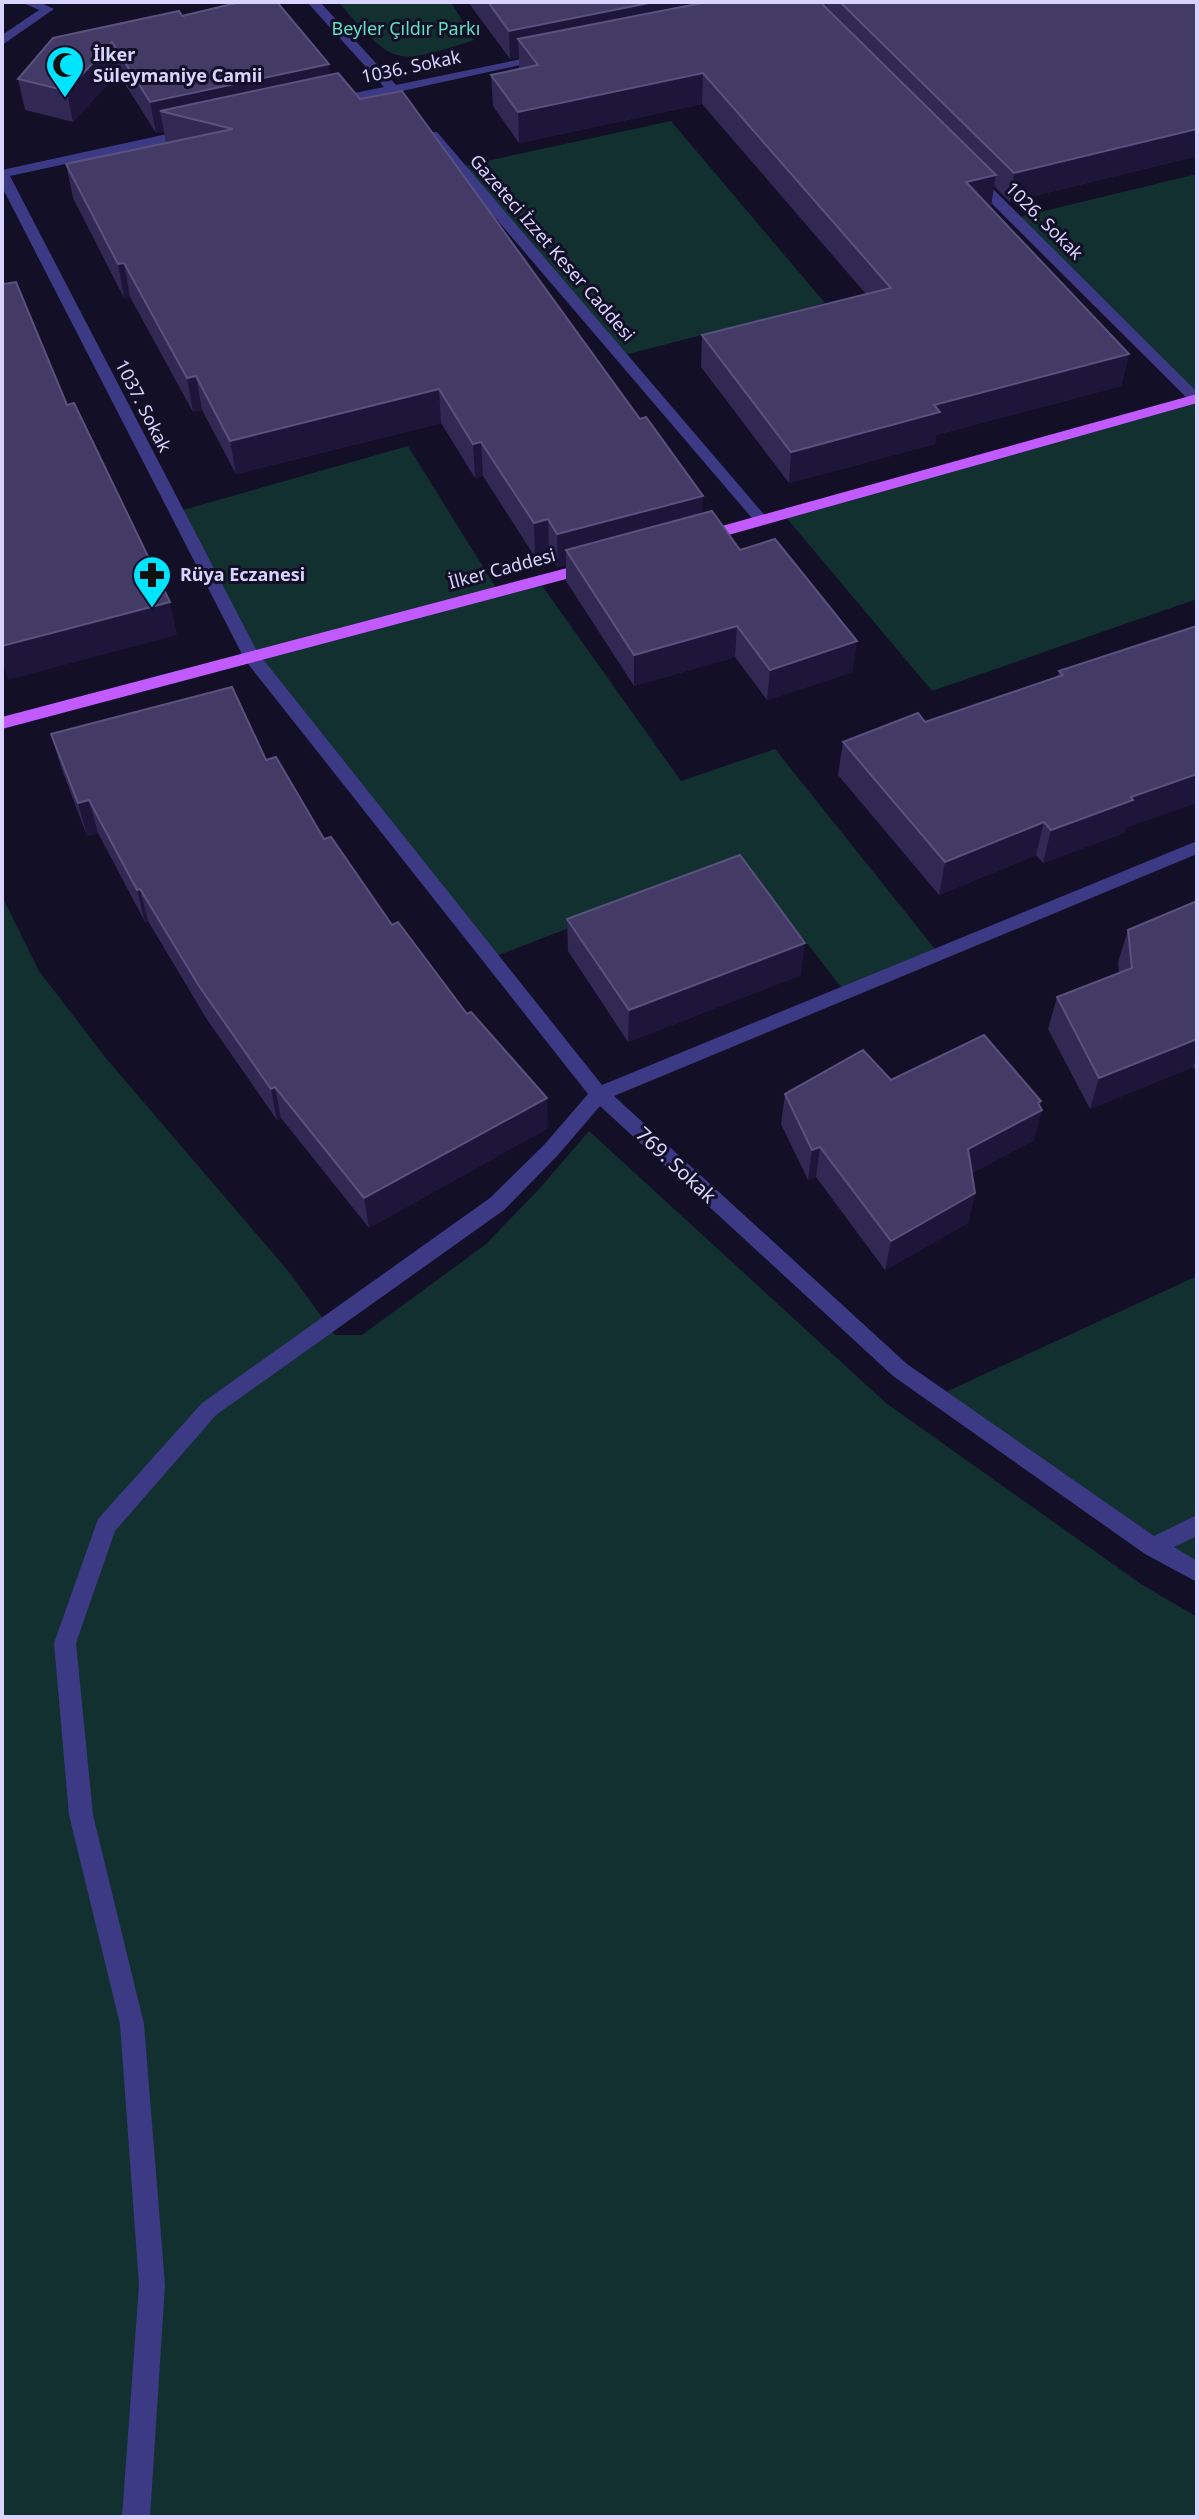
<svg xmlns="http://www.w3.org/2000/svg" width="1199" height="2519" font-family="'Noto Sans',sans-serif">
<rect width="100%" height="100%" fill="#130f26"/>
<path fill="#12302f" d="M338 2H451L474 40C391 67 395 65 338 2Z
M671 121 825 303 621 356 459 167Z
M1197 174V599L932 691 784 515 1195 399 1015 218Z
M408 446 498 591 538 580 681 781 775 749 939 954 845 992 743 861 491 958 251 656 176 512Z
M2 896 39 971 105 1057 289 1272 335 1335H362L485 1245 540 1188 589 1131 886 1403 1141 1584 1197 1617V2517H2Z
M1197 1276V1572L937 1396Z"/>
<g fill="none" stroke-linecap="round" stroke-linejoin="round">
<path fill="#3d3a85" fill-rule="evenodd" d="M21 2H39L54 9 2 45V35L39 10Z
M307 2H320L396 85 546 54 552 58 402 91 404 95 398 99 390 94 330 106 325 105V99L384 87Z
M190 129 196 133 195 136 10 176 258 653 602 1085 1197 841V854L614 1096 907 1364 1154 1536 1197 1515V1536L1174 1547 1197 1561V1582L1145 1554 893 1376 600 1106 558 1155 504 1210 216 1415 115 1531 76 1643 93 1815 144 2024 165 2285 150 2517H122L139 2285 120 2024 69 1815 54 1643 98 1519 202 1403 490 1198 544 1145 588 1094 245 660 2 187V170Z
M427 132H437L767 518V524H757L427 138Z
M968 174H978L1197 392V404L1192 403 968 180Z"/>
<path fill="#c25bff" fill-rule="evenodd" d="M1197 394V403L707 541 702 542 694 537 697 533Z
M590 562 598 567 596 571 2 729V717Z"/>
</g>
<path fill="#312854" d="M468 2H1197V156L1010 202 994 186 991 206H990L1129 354 1121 386 936 435 935 444 789 483 701 367 702 335 866 294 702 104 519 143 493 106 491 75 519 69V57L510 59Z
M182 16 330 75 702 514 740 550 853 672 767 700 735 657 634 686 566 581V565L558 567 549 553 535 557 483 476 475 478 441 423 236 474 202 410 193 412 130 297 124 298 73 198 66 164 166 143 164 132 156 133 118 73 73 122 25 110 18 79Z
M1197 626 1124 833 1043 863 1036 855 939 895 838 775 843 742 925 722 1058 676 1059 671Z
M51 734 266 760 324 839 392 925 548 1128 369 1228 281 1118 277 1120 206 1018 148 921 145 922 98 833 87 836 61 767Z
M1197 901V1072L1193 1067 1090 1109 1048 1029 1057 997 1119 973 1118 962 1128 930Z
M567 919 801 975 628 1042 568 951Z
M891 1080 1041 1101 1034 1140 972 1173 975 1193 968 1223 885 1270 816 1177 808 1180 781 1124 785 1094Z"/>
<path fill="#1d163a" d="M654 2H790L518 39 519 57 510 59 509 31Z
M112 42 118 73 73 122 67 91Z
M329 64 332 95 160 111 164 132 156 133 150 102Z
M703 73 702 104 519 143 518 112Z
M1197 129V156L1010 202 1014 173Z
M996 175 991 206 962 213 966 182Z
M124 263 130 297 124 298 118 264Z
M1129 354 1121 386 936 435 935 444 789 483 791 452 934 405Z
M196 376 202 410 193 412 187 378Z
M439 389 441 423 236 474 230 441Z
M481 442 483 476 475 478 473 444Z
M703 496 701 530 566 550V565L558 567 557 534Z
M548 519 549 553 535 557 534 523Z
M170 602 177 635 8 680 2 660V646Z
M737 626 735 657 634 686V655Z
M857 641 853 672 767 700 770 670Z
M1197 774V803L1126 828 1124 833 1043 863 1051 830 1131 797Z
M89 800 98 833 87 836 78 803Z
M1044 822 1036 855 939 895 945 862Z
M140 889 148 921 145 922 137 890Z
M805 943 801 975 628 1042 629 1010Z
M1197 1039V1056L1193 1067 1090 1109 1099 1078Z
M275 1087 281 1118 277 1120 271 1089Z
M547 1098 548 1128 369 1228 364 1198Z
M1041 1101 1038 1112 1042 1110 1034 1140 961 1179 968 1149Z
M820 1147 816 1177 808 1180 812 1150Z
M975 1193 968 1223 885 1270 891 1241Z"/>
<path fill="#433a66" stroke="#5a527e" stroke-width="2" d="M240 2H277L329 64 150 102 112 42 67 91 18 79 53 38 179 11 182 16Z
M488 2H654L509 31Z
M707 2H820L996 175 966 182 1129 354 934 405 940 412 791 452 702 335 891 288 703 73 518 112 491 75 538 65 518 39Z
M840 2H1197V129L1014 173Z
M338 73 360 99 402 91 640 419 646 417 703 496 557 534 548 519 534 523 481 442 473 444 439 389 230 441 196 376 187 378 124 263 118 264 66 164 233 129 160 111Z
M2 279 4 284 16 282 67 405 74 403 170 602 2 646Z
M712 511 740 550 775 539 857 641 770 670 737 626 634 655 566 550Z
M1197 626V774L1131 797 1133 800 1051 830 1044 822 945 862 843 742 918 713 925 722 1063 675 1059 671Z
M232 687 266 760 276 757 324 839 331 837 392 925 398 922 467 1014 471 1012 547 1098 364 1198 275 1087 271 1089 199 986 140 889 137 890 89 800 78 803 51 734Z
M740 855 805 943 629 1010 567 919Z
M1197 901V1039L1099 1078 1057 997 1132 968 1128 930Z
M984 1035 1041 1101 1038 1103 1042 1110 968 1149 975 1193 891 1241 820 1147 812 1150 785 1094 863 1050 891 1080Z"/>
<defs>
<symbol id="mosque-pin" viewBox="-11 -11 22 30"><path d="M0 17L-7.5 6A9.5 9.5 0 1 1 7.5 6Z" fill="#00e5ff" stroke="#130f26"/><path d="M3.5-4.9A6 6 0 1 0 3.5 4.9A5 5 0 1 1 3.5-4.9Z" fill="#111"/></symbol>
<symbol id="pharmacy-pin" viewBox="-11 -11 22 30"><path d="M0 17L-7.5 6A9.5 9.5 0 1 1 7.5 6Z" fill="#00e5ff" stroke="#130f26"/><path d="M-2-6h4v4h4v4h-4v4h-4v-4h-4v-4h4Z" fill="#111"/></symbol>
</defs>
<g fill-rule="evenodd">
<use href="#mosque-pin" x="43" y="43" width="44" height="60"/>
<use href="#pharmacy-pin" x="130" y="553" width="44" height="60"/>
</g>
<g text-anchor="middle" stroke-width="6" stroke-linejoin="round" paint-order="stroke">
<g font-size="18" fill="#5fe0c0" stroke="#130f26">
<text x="406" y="35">Beyler Çıldır Parkı</text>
</g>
<g font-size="18" font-weight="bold" fill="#d9d4ff" stroke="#130f26" text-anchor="start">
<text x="93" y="61">İlker<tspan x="93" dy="21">Süleymaniye Camii</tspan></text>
<text x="180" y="581">Rüya Eczanesi</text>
</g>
<g font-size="18" fill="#d9d4ff" stroke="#130f26">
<text transform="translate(411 67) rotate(-12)" y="6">1036. Sokak</text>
<text transform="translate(1044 221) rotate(45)" y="6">1026. Sokak</text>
<text transform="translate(552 248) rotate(49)" y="6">Gazeteci İzzet Keser Caddesi</text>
<text transform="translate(143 406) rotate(63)" y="6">1037. Sokak</text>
<text transform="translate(502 569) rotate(-15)" y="6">İlker Caddesi</text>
</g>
<g font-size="20" fill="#d9d4ff" stroke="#130f26">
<text transform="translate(676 1165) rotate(43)" y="7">769. Sokak</text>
</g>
</g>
<rect width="1199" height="2519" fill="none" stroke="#d9d4ff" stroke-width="8"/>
</svg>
